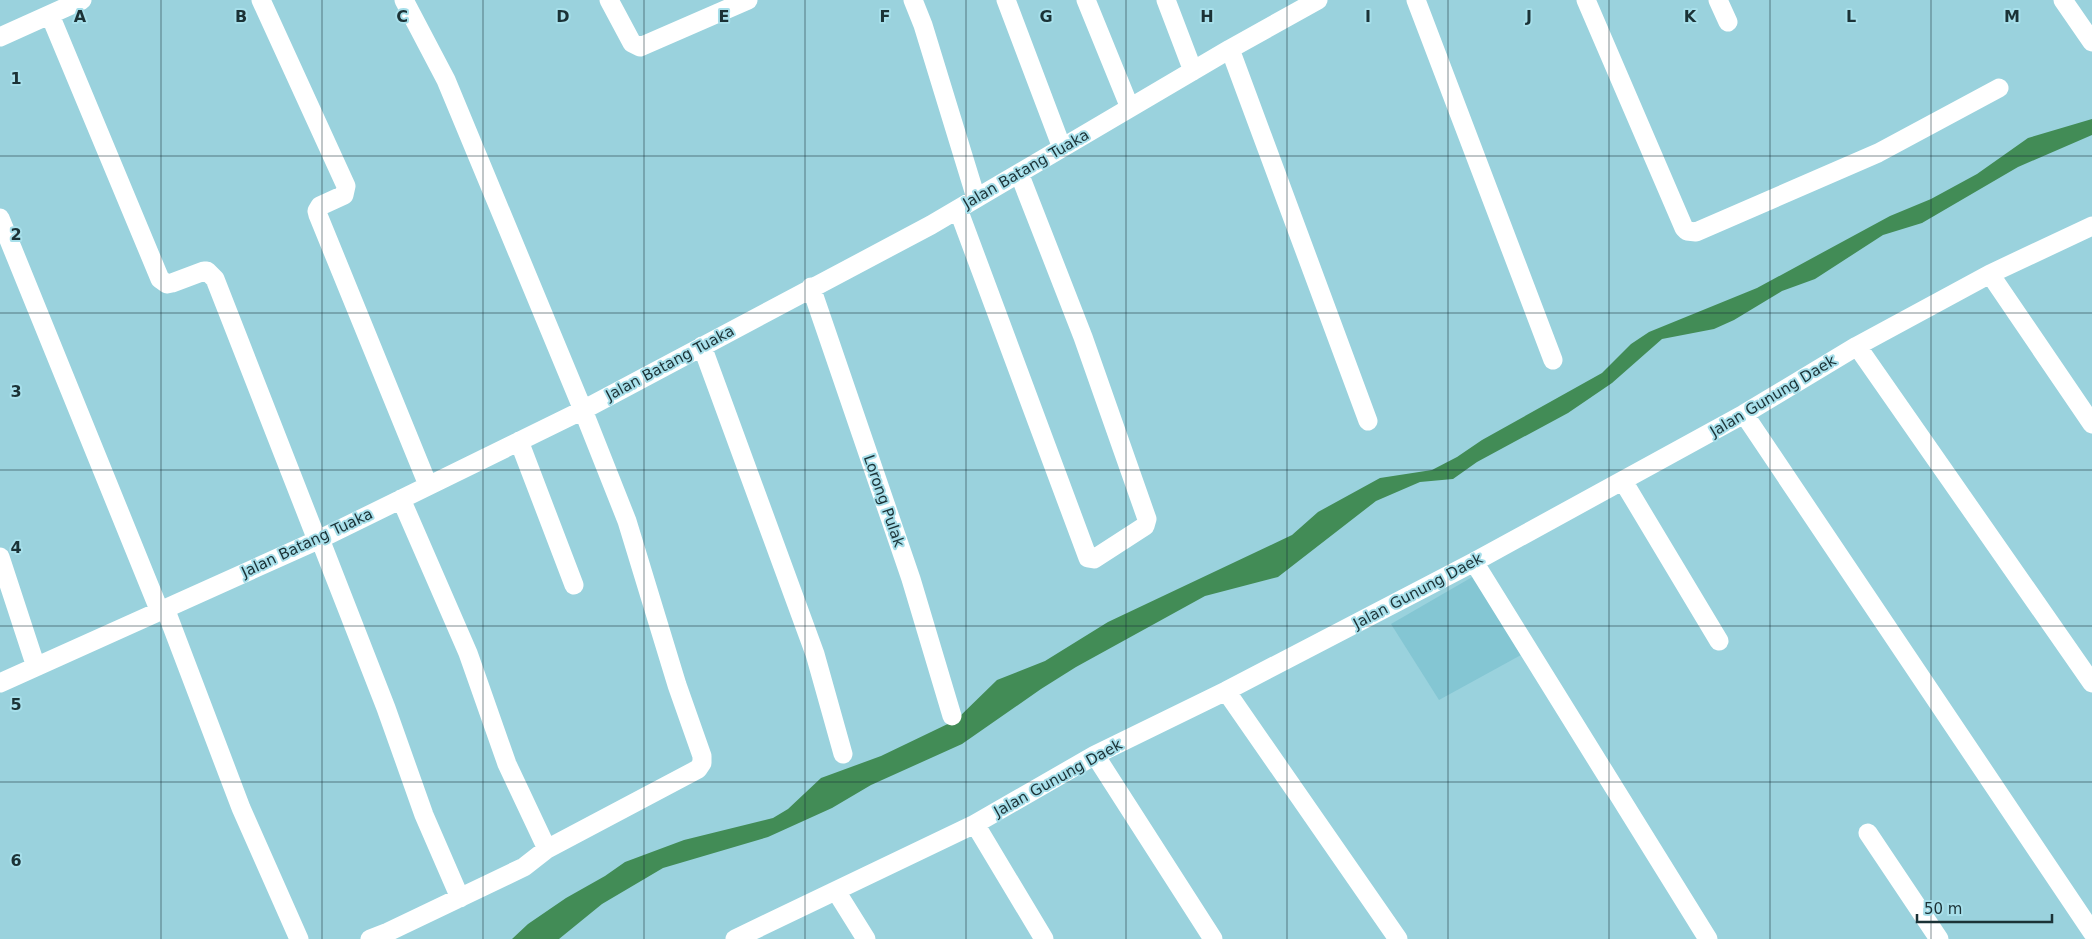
<svg xmlns="http://www.w3.org/2000/svg" width="2092" height="939" font-family="'DejaVu Sans',sans-serif">
<rect width="100%" height="100%" fill="#9ad2dd"/>
<path fill="#84c6d3" d="M1474 576 1521 655 1439 700 1391 624Z"/>
<path fill="#428c56" d="M2092 119V135L2018 167 1922 223 1883 235 1815 279 1782 291 1734 320 1714 329 1662 339 1612 383 1568 413 1477 462 1453 479 1420 482 1376 501 1278 577 1205 596 1076 667 1041 689 962 744 871 785 832 808 768 837 663 868 602 904 559 939H512L528 924 566 898 605 876 625 862 684 840 773 818 788 809 821 778 881 756 956 720 997 680 1045 661 1108 622 1292 535 1318 512 1380 478 1432 470 1457 457 1482 440 1602 373 1631 344 1649 332 1757 288 1890 216 1931 199 1977 174 2028 138Z"/>
<g fill="none" stroke-linecap="round" stroke-linejoin="round">
<path stroke="#fff" stroke-width="19" d="M261 0 346 186 344 195 320 206 317 211 318 215 428 485
M609 0 632 43 640 47 748 0
M913 0 923 25 976 198
M1006 0 1062 148
M1086 0 1130 108
M1166 0 1193 71
M1416 0 1553 360
M1586 0 1684 228 1687 231 1696 232 1878 153 1999 88
M1718 0 1728 22
M2063 0 2092 42
M50 15 160 279 167 284 172 283 204 271H207L215 279 317 540
M0 37 82 0
M1230 49 1368 421
M958 209 1088 558 1094 559 1145 526 1147 519 1083 337 1019 173
M0 218 160 612
M1990 274 2092 424
M811 287 911 579 952 716
M702 346 815 654 843 754
M1857 346 2092 683
M1744 414 2092 932
M519 441 574 585
M1623 481 1719 641
M401 499 468 653 507 764 547 849
M320 539 386 708 424 815 460 898
M0 557 36 667
M1474 562 1708 939
M165 608 241 808 299 939
M0 683 320 539 583 410 931 225 1230 49 1318 0
M1226 691 1398 939
M1095 755 1213 939
M975 824 1044 939
M1868 833 1939 939
M836 891 866 939
M370 939 388 932 524 867 547 849 698 769 702 763V756L677 685 627 521 583 410 446 80 404 0
M735 939 975 824 1095 755 1226 691 1474 562 1744 414 1857 346 1990 274 2092 226"/>
</g>
<path fill="none" stroke="#1b3236" stroke-width="1" stroke-opacity="0.55" d="M161 0V939M322 0V939M483 0V939M644 0V939M805 0V939M966 0V939M1126 0V939M1287 0V939M1448 0V939M1609 0V939M1770 0V939M1931 0V939M0 156H2092M0 313H2092M0 470H2092M0 626H2092M0 782H2092"/>
<g text-anchor="middle" stroke-width="4" stroke-linejoin="round" paint-order="stroke">
<g font-size="15" fill="#1b3236" stroke="#a7dfea">
<text transform="translate(1026 169) rotate(-30)" y="5">Jalan Batang Tuaka</text>
<text transform="translate(670 363) rotate(-28)" y="5">Jalan Batang Tuaka</text>
<text transform="translate(1773 396) rotate(-31)" y="5">Jalan Gunung Daek</text>
<text transform="translate(884 501) rotate(71)" y="5">Lorong Pulak</text>
<text transform="translate(307 543) rotate(-25)" y="5">Jalan Batang Tuaka</text>
<text transform="translate(1418 591) rotate(-28)" y="5">Jalan Gunung Daek</text>
<text transform="translate(1058 778) rotate(-29)" y="5">Jalan Gunung Daek</text>
</g>
</g>
<g font-size="16" text-anchor="middle" font-weight="bold" fill="#1b3236" stroke="#a7dfea" stroke-width="4" stroke-linejoin="round" paint-order="stroke">
<text x="80" y="22">A</text>
<text x="241" y="22">B</text>
<text x="402" y="22">C</text>
<text x="563" y="22">D</text>
<text x="724" y="22">E</text>
<text x="885" y="22">F</text>
<text x="1046" y="22">G</text>
<text x="1207" y="22">H</text>
<text x="1368" y="22">I</text>
<text x="1529" y="22">J</text>
<text x="1690" y="22">K</text>
<text x="1851" y="22">L</text>
<text x="2012" y="22">M</text>
<text x="16" y="84">1</text>
<text x="16" y="240">2</text>
<text x="16" y="397">3</text>
<text x="16" y="553">4</text>
<text x="16" y="710">5</text>
<text x="16" y="866">6</text>
</g>
<path d="M1917 914v8h135v-8" fill="none" stroke="#1b3236" stroke-width="2.5"/>
<text x="1924" y="914" font-size="15" fill="#1b3236" stroke="#a7dfea" stroke-width="4" paint-order="stroke">50 m</text>
</svg>
